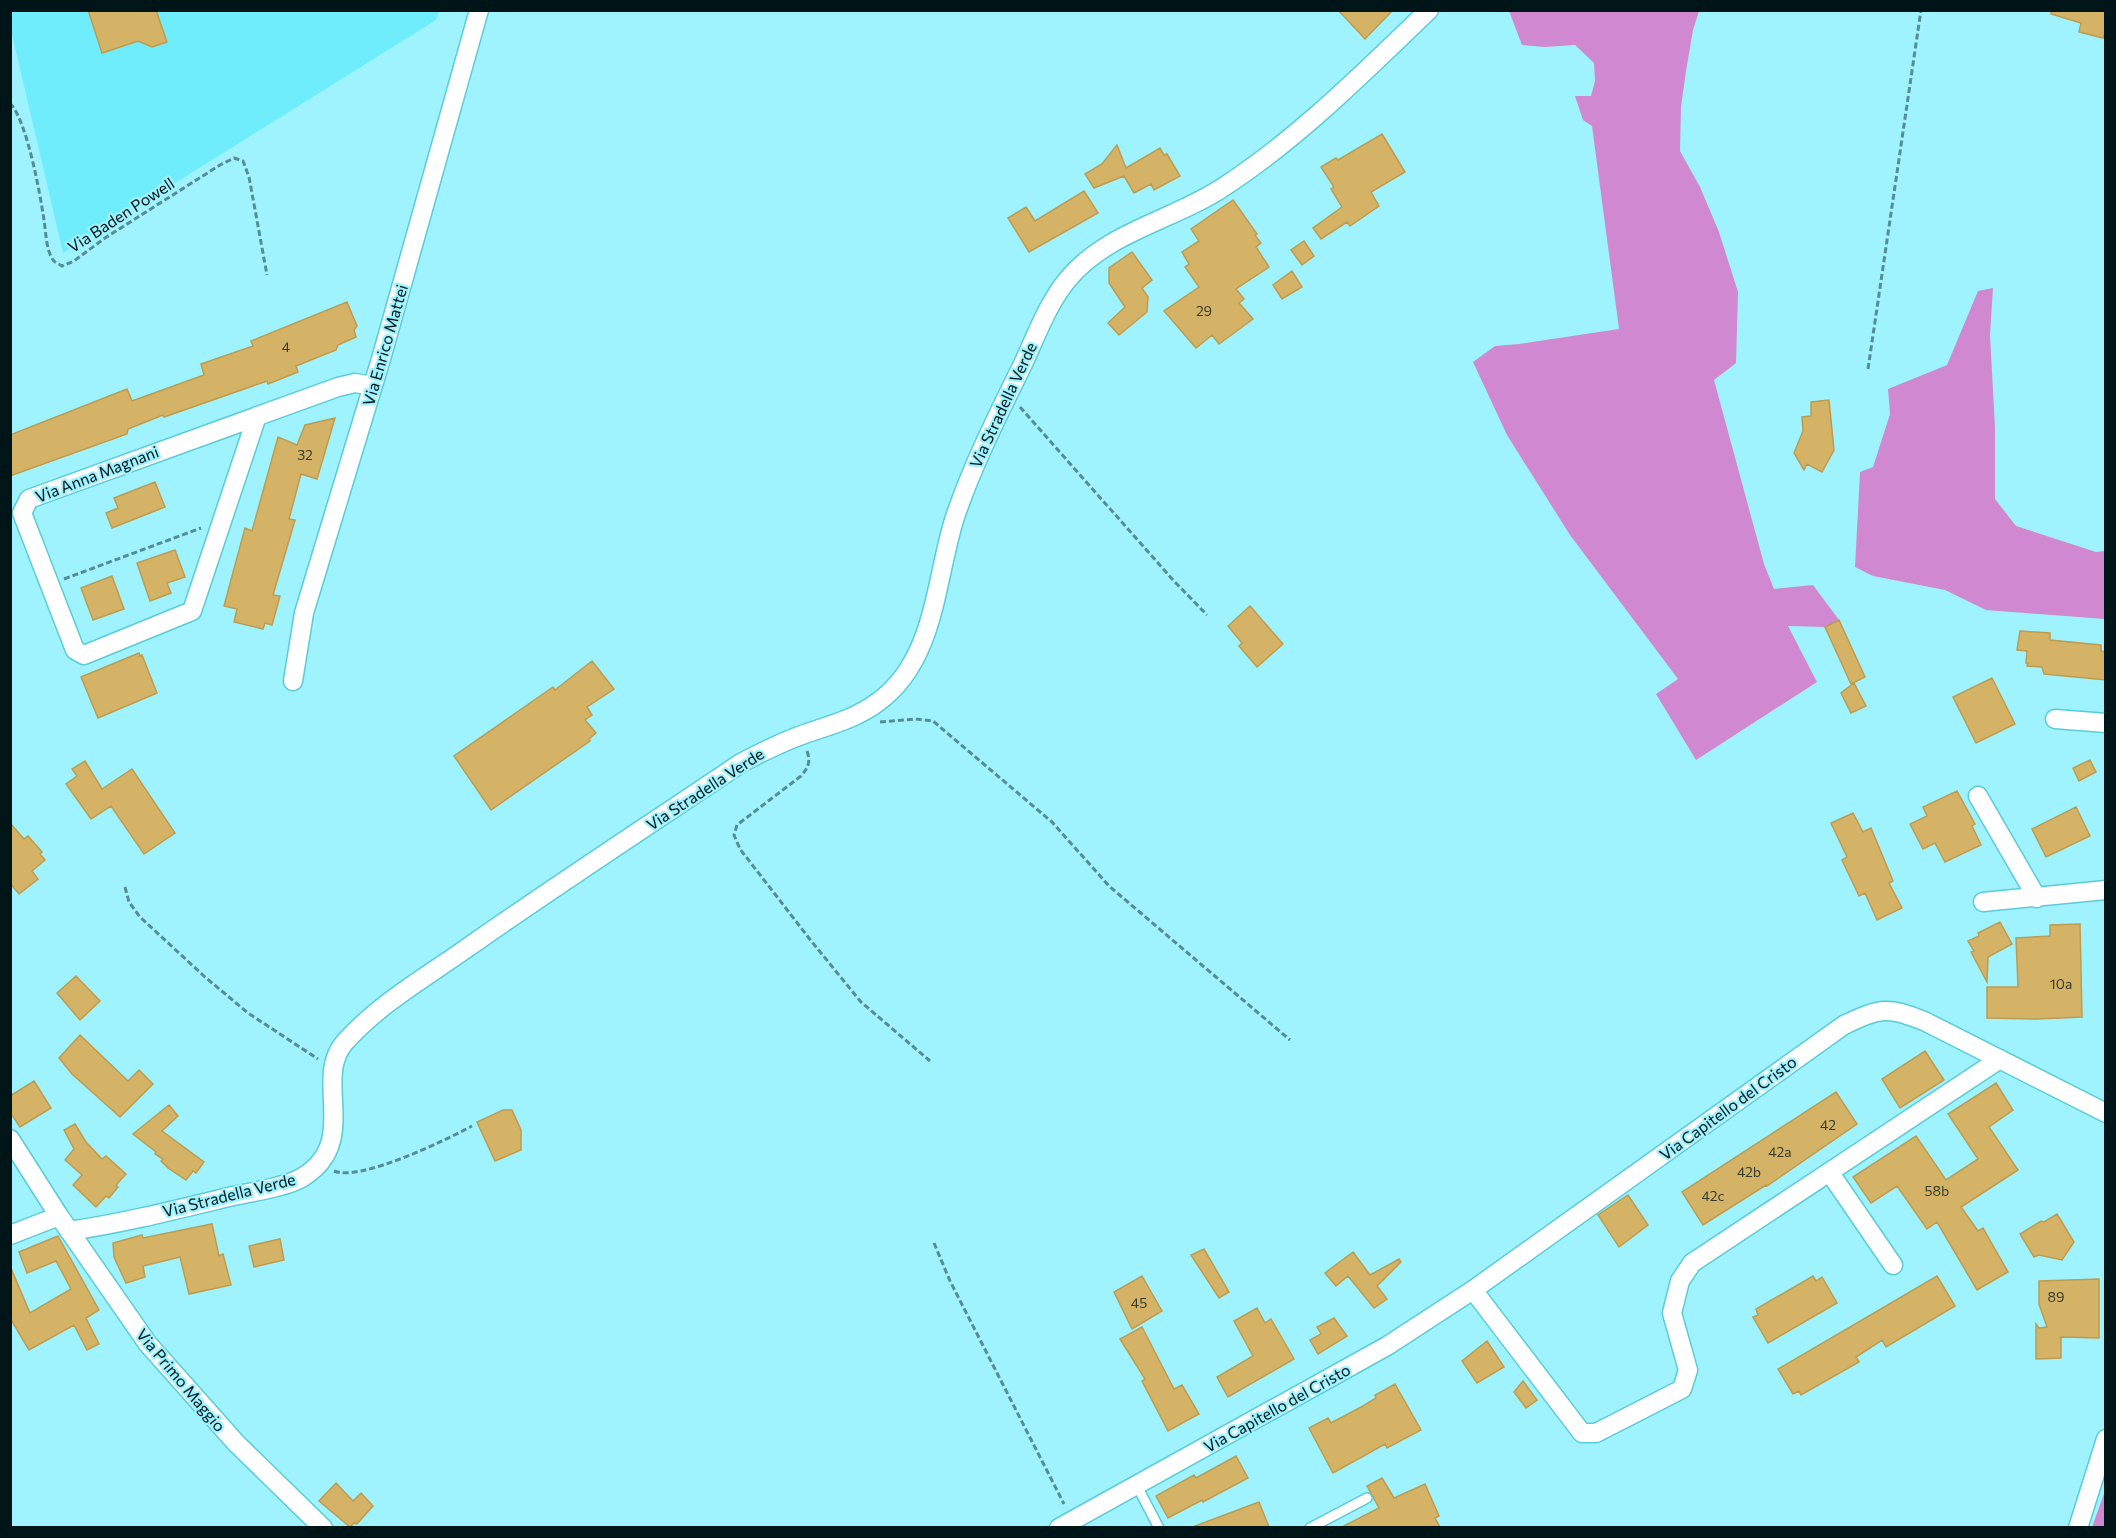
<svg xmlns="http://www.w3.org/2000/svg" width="2116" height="1538" font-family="Commissioner,sans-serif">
<rect width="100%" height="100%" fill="#9ff3ff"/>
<path fill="#6fedfd" d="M10 11H439L436 20 63 253 11 30Z"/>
<path fill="#d089d1" d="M1509 11H1699L1693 30 1686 71 1681 107 1680 151 1700 187 1719 232 1738 292 1736 363 1714 380 1764 564 1774 589 1813 585 1839 620 1825 627 1788 626 1817 682 1696 760 1656 694 1678 679 1570 535 1507 435 1473 362 1495 346 1519 344 1619 329 1592 126 1583 120 1575 96H1591L1595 81 1594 63 1575 45 1545 47 1522 45Z
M1993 288 1990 335 1995 428V499L2016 526 2096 552 2105 551V619L1986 610 1945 590 1873 576 1855 567 1860 472 1873 467 1890 414 1888 389 1947 365 1978 291Z
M2105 1491V1527H2092Z"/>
<path fill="#d5b366" stroke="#bd9c4f" stroke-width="1.5" d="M88 10H156L167 42 152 47 138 41 102 53Z
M1338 10H1393L1365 39Z
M2051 10H2106V30L2103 38 2079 32 2081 23 2051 14Z
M1382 134 1405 172 1371 192 1379 206 1350 226 1347 222 1321 239 1313 228 1342 207 1331 189 1334 187 1321 167 1336 158 1338 160Z
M1117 145 1126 168 1160 148 1164 155 1167 154 1180 176 1154 190 1151 184 1134 193 1124 176 1094 188 1085 174 1102 164Z
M1084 191 1098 213 1029 252 1008 218 1026 207 1035 221Z
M1233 200 1257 234 1255 235 1261 243 1256 247 1269 267 1236 289 1244 299 1239 303 1253 319 1219 344 1212 335 1196 348 1164 311 1199 287 1185 267 1189 264 1182 252 1199 241 1191 229Z
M1304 241 1314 256 1302 265 1291 250Z
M1132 252 1152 280 1142 288 1148 297 1147 312 1119 335 1108 323 1125 307 1109 283V268Z
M1292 271 1302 287 1282 299 1273 285Z
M347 302 357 326 354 330 356 337 338 345 336 350 296 366 298 372 268 384 267 381 164 417 163 415 128 429 127 434 10 476V435L127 389 132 401 204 375 201 364 253 346 251 341Z
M1829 400 1834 450 1822 472 1807 464 1804 470 1794 453 1803 431 1802 417 1811 416V402Z
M335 418 317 479 301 474 289 519 295 520 273 595 280 596 272 625 265 623 263 629 234 622 237 609 224 606 245 528 252 531 278 437 297 445 305 425Z
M155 482 165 507 112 528 106 513 118 508 114 498Z
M175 550 185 577 167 583 171 593 150 601 137 563Z
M112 576 124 609 93 620 81 588Z
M1250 606 1283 644 1257 667 1239 646 1242 643 1228 626Z
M1839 620 1865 677 1851 684 1825 627Z
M2020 631 2050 633V640L2101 645V651L2106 652V680L2044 674 2042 667 2027 666 2028 663H2026L2027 651 2017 650Z
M139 653 140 656 142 655 157 693 98 718 81 677Z
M592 661 614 689 587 707 592 715 585 720 596 733 589 739 590 741 491 810 454 756 553 687 555 690Z
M1992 678 2015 724 1976 743 1953 697Z
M1854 683 1866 706 1851 713 1841 693Z
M2090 760 2096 772 2079 781 2073 768Z
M85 761 102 789 132 769 175 833 144 854 111 806 91 819 66 784 77 776 72 769Z
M1957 791 1975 824 1972 826 1981 845 1945 862 1935 843 1923 849 1910 824 1927 816 1923 807Z
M2076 807 2090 836 2046 857 2032 829Z
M1853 813 1863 832 1871 828 1893 881 1889 883 1902 908 1877 920 1865 893 1859 896 1850 877 1842 860 1847 857 1831 823Z
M10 823 24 839 28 836 42 852 40 854 45 860 32 871 38 879 19 894 10 883Z
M2000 922 2012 944 1988 957 1987 982 1971 952 1974 951 1968 941 1979 936 1978 933Z
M2080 924 2082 1017 2037 1019 1987 1018V987H2018L2016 938 2050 936V925Z
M76 976 100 1001 80 1020 57 993Z
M80 1035 128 1081 139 1070 153 1084 120 1117 72 1074 59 1058Z
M1925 1051 1944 1080 1900 1108 1882 1079Z
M34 1081 51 1108 20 1127 10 1112V1096Z
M1996 1083 2013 1110 1989 1127 2018 1170 1961 1207 1978 1231 1983 1228 2008 1272 1977 1290 1937 1222 1927 1229 1897 1186 1871 1203 1853 1177 1916 1136 1946 1180 1978 1159 1948 1114Z
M1836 1092 1857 1124 1767 1186 1766 1185 1703 1225 1682 1192Z
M169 1105 178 1116 162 1131 204 1162 196 1173 193 1171 186 1180 168 1168 161 1161 163 1159 155 1154 156 1152 133 1134Z
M503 1110H512L521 1130V1150L495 1161 477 1122Z
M75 1124 86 1142 102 1159 106 1156 126 1174 116 1185 118 1187 109 1198 106 1196 96 1207 73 1185 82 1175 65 1160 74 1149 64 1130Z
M1628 1195 1648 1225 1619 1247 1598 1215Z
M2057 1214 2074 1242 2062 1260 2039 1255 2034 1257 2020 1234 2041 1221 2044 1222Z
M212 1224 219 1256 223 1254 231 1285 189 1294 180 1257 143 1266 145 1277 126 1283 114 1257 113 1243 142 1235 143 1238Z
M58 1236 99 1310 86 1318 99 1344 87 1350 74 1325 29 1350 10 1318V1266L30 1313 71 1289 56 1261 27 1273 19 1252Z
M280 1239 284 1260 254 1267 249 1246Z
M1204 1249 1229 1292 1219 1298 1191 1255Z
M1353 1252 1370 1275 1399 1259 1401 1262 1377 1286 1387 1299 1374 1308 1348 1276 1336 1286 1325 1273Z
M1142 1276 1162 1311 1132 1329 1114 1292Z
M1813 1276 1816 1281 1822 1277 1837 1303 1768 1343 1753 1317 1758 1315 1756 1309Z
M1937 1276 1955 1306 1886 1347 1882 1340 1856 1357 1859 1362 1801 1395 1799 1391 1793 1394 1778 1369Z
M2099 1279V1338L2061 1337V1358L2036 1359V1324L2039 1328 2047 1327 2039 1304V1281Z
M1257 1308 1265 1323 1271 1319 1294 1359 1228 1397 1217 1377 1253 1356 1234 1321Z
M1334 1318 1347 1336 1318 1354 1310 1340 1321 1334 1317 1327Z
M1142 1327 1174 1389 1182 1385 1199 1414 1168 1431 1142 1381 1145 1379 1120 1339Z
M1487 1341 1504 1367 1477 1383 1462 1361Z
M1523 1381 1537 1400 1526 1408 1514 1392Z
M1395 1384 1421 1430 1387 1448 1385 1444 1333 1473 1309 1428 1328 1418 1331 1423 1363 1406 1376 1398 1375 1395Z
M1236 1456 1248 1478 1203 1502 1202 1500 1168 1518 1156 1496 1194 1475 1196 1478Z
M1382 1478 1394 1498 1425 1484 1439 1516 1435 1518 1440 1527H1342L1379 1508 1367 1486Z
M336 1483 353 1501 361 1493 373 1506 357 1524 354 1523 350 1527 319 1501Z
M1259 1502 1269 1527H1195V1526Z"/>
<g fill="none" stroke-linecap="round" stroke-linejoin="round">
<defs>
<path id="service" d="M1137 1486 1159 1528
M1310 1528 1367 1498"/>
<path id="minor" d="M257 416 192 611 84 655 75 650 22 513 29 499 338 387 355 383 373 386
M293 681 304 613 381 359 479 10
M2055 719 2106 723
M1978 796 2037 898
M1983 902 2106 890
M10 1139 59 1216 148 1344 236 1443 323 1528
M1830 1173 1893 1265
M69 1231C124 1223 179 1209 233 1196 252 1192 287 1187 303 1177 361 1141 312 1079 345 1042 379 1004 426 977 467 948 557 885 649 825 741 763 760 753 778 744 799 736 826 726 854 720 878 702 936 660 935 579 955 517 973 464 998 415 1023 364 1036 336 1048 303 1068 279 1108 231 1175 220 1225 186 1300 137 1364 72 1429 10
M10 1235 59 1216
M1473 1290 1582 1433H1596L1682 1389 1688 1370 1672 1313 1680 1281 1692 1263 2000 1059
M1059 1528 1387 1346 1473 1290 1844 1025C1880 1008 1887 1006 1924 1021L2106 1113
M2078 1528 2106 1439"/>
</defs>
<use href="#service" stroke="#5acbda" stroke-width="12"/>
<use href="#minor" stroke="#5acbda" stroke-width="21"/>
<path stroke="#568d94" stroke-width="3" stroke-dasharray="6 3" stroke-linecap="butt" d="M10 103C27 121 40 193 44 220 46 232 46 252 54 261 56 263 59 264 62 266L74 261 105 238 220 165 234 158 243 161 249 177 267 275
M1868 369 1921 10
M1020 407 1173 580 1207 615
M64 579 201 528
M880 722 915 719 933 721 1052 822 1109 886 1290 1040
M807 751C811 762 808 768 801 776L737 825 734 835 740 849 812 942 861 1002 930 1061
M125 887 129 902 140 917 205 977 248 1013 318 1059
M334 1171C360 1182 446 1140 472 1126
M934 1243 950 1281 1064 1504"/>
<use href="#service" stroke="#fff" stroke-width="9"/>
<use href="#minor" stroke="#fff" stroke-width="18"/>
</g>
<g text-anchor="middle" stroke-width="4.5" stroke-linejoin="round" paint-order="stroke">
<g font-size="14" fill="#353c2c">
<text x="1204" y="316">29</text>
<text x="286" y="352">4</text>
<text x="305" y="460">32</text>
<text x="2061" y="989">10a</text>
<text x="1828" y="1130">42</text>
<text x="1780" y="1157">42a</text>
<text x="1749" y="1177">42b</text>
<text x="1937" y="1196">58b</text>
<text x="1713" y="1201">42c</text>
<text x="2056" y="1302">89</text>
<text x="1139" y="1308">45</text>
</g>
<g font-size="16" fill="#001518" stroke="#9ff3ff">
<text transform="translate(121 215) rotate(-33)" y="6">Via Baden Powell</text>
<text transform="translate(385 345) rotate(-74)" y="6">Via Enrico Mattei</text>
<text transform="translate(1003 405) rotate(-65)" y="6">Via Stradella Verde</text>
<text transform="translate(97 474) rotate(-21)" y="6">Via Anna Magnani</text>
<text transform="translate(705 789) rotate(-33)" y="6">Via Stradella Verde</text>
<text transform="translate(1728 1108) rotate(-36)" y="6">Via Capitello del Cristo</text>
<text transform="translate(229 1195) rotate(-14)" y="6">Via Stradella Verde</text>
<text transform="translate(181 1380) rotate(50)" y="6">Via Primo Maggio</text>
<text transform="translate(1277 1408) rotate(-29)" y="6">Via Capitello del Cristo</text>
</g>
</g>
<rect width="2116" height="1538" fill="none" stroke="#001518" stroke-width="24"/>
</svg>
